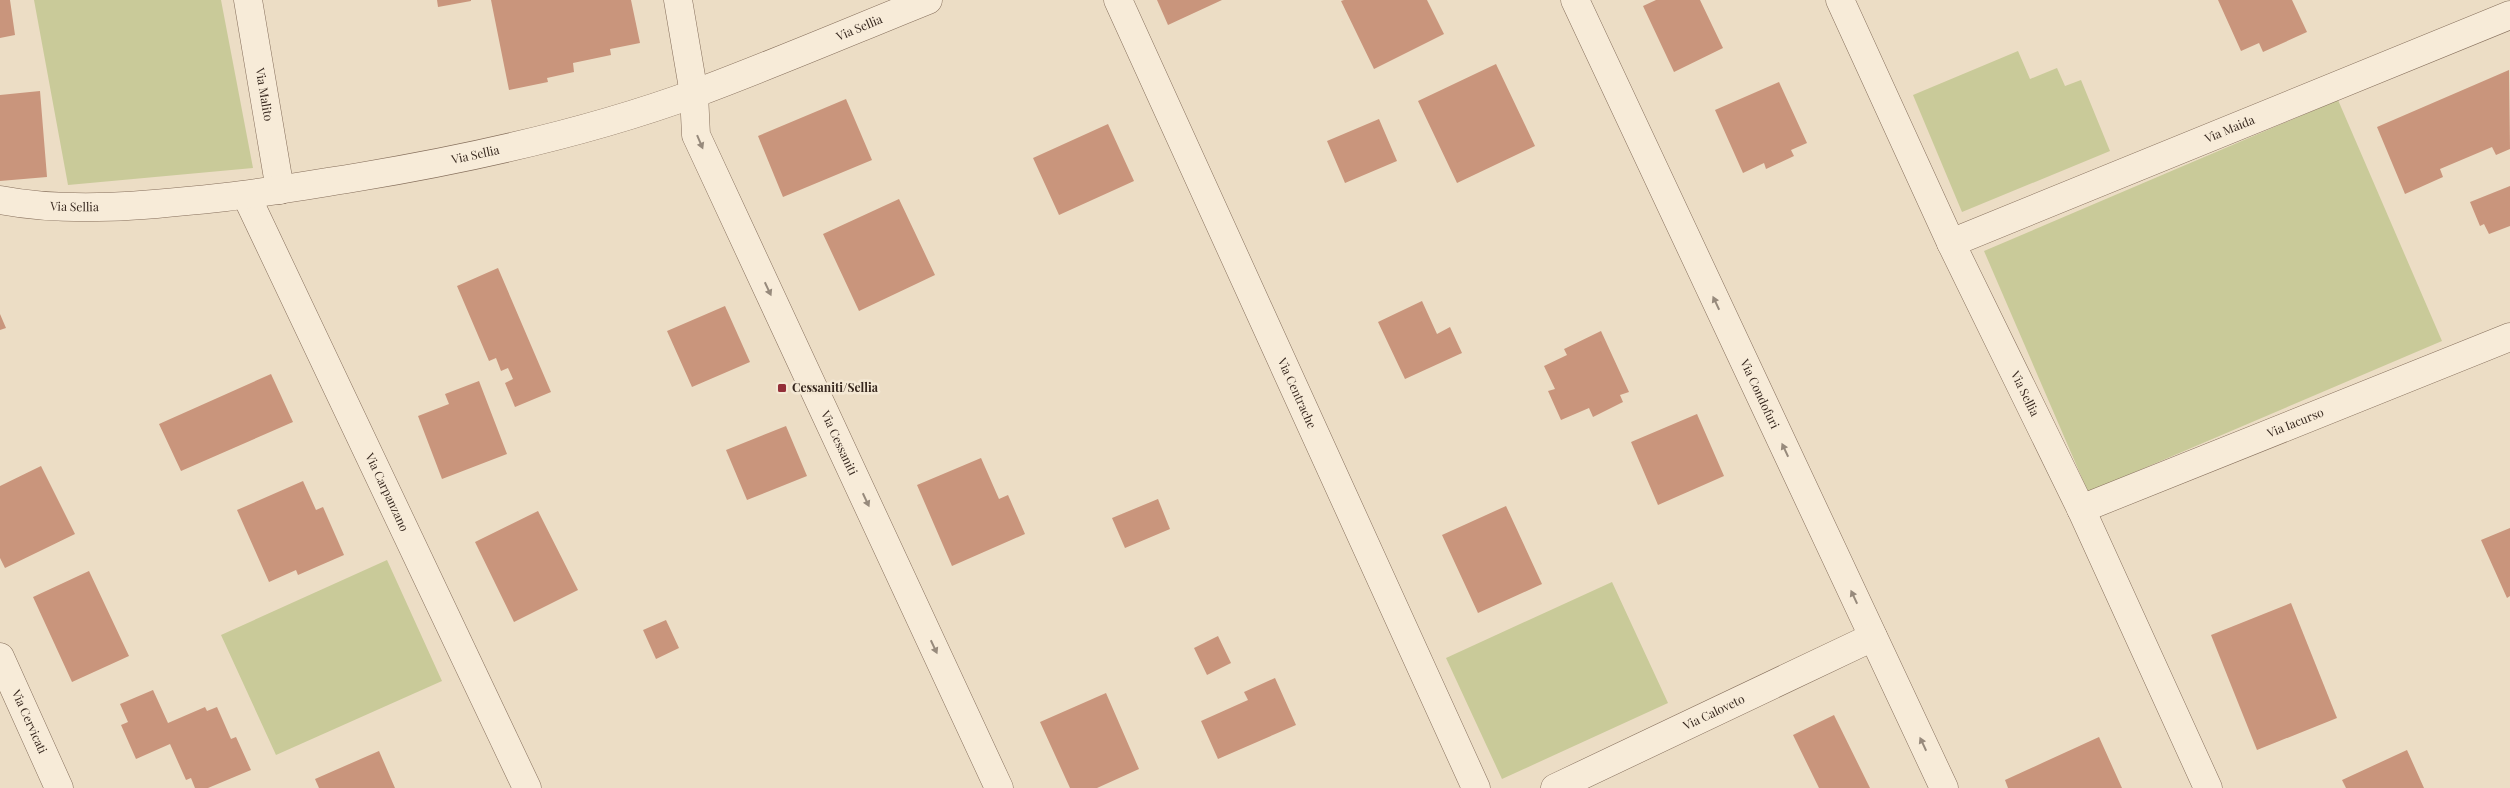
<svg xmlns="http://www.w3.org/2000/svg" width="2510" height="788" font-family="'Playfair Display',serif">
<rect width="100%" height="100%" fill="#ecddc5"/>
<path fill="#c9ca99" d="M34 0H221L253 168 68 185Z
M2018 51 2030 79 2057 68 2065 86 2081 80 2110 151 1962 212 1913 95Z
M2338 100 2442 341 2088 492 1984 251Z
M387 560 442 681 276 755 221 635Z
M1612 582 1668 703 1502 779 1446 658Z"/>
<path fill="#c9957c" d="M0 0H10L15 35 0 38Z
M437 0H471V1L438 7Z
M491 0H631L640 43 610 49 611 55 573 63 574 72 547 78 548 82 509 90Z
M1157 0H1222L1168 25Z
M1344 0H1427L1444 34 1374 69 1341 1Z
M1656 0H1700L1723 48 1674 72 1643 6Z
M2218 0H2292L2307 32 2263 52 2259 43 2241 51Z
M1496 64 1535 146 1457 183 1418 101Z
M2509 70 2510 149 2496 155 2492 147 2440 169 2443 177 2405 194 2377 127Z
M1779 82 1807 143 1791 150 1794 156 1766 169 1764 163 1743 173 1715 110Z
M40 91 47 177 0 181V95Z
M846 99 872 160 783 197 758 136Z
M1379 119 1397 161 1345 183 1327 141Z
M1108 124 1134 181 1059 215 1033 158Z
M2510 186V226L2489 234 2484 224 2480 226 2470 202Z
M899 199 935 275 859 311 823 234Z
M498 268 551 392 515 407 505 383 513 379 508 368 501 371 496 358 489 361 457 286Z
M1422 301 1437 334 1450 327 1462 353 1405 379 1378 322Z
M725 306 750 362 692 387 667 331Z
M0 314 6 328 0 330Z
M1601 331 1629 392 1620 395 1623 402 1593 417 1589 408 1561 420 1548 391 1555 389 1544 366 1567 355 1564 349Z
M271 374 293 422 181 471 159 424Z
M479 381 507 454 442 479 418 416 449 404 445 394Z
M1697 414 1724 476 1658 505 1631 442Z
M786 426 807 476 747 500 726 450Z
M981 458 999 499 1008 495 1025 534 952 566 917 485Z
M41 466 75 534 5 568 0 558V486Z
M303 481 316 510 323 507 344 555 298 575 296 570 269 582 237 510Z
M1158 499 1170 529 1125 548 1112 518Z
M1506 506 1542 584 1478 613 1442 535Z
M538 511 578 590 514 622 475 542Z
M2510 528V596L2507 598 2481 540Z
M89 571 129 656 72 682 33 597Z
M2291 603 2337 718 2257 750 2211 635Z
M666 620 679 648 656 659 643 630Z
M1218 636 1231 663 1207 675 1194 648Z
M1275 678 1296 725 1218 759 1201 721 1248 700 1244 692Z
M153 690 168 723 205 707 207 711 217 707 231 739 236 737 251 770 208 788H195L191 778 186 780 170 744 136 759 121 725 128 722 120 704Z
M1106 693 1139 769 1097 788H1070L1040 722Z
M1834 715 1870 788H1819L1793 735Z
M2099 737 2122 788H2008L2005 780Z
M2407 750 2424 788H2346L2342 780Z
M379 751 395 788H319L315 779Z"/>
<g fill="none" stroke-linecap="round" stroke-linejoin="round">
<defs>
<g id="street">
<path id="s1" d="M248 0 280 190"/>
<path id="s2" d="M678 0 694 94 696 135 999 788"/>
<path id="s3" d="M1118 0 1476 788"/>
<path id="s4" d="M1575 0 1944 788"/>
<path id="s5" d="M1840 0 1951 243 2081 509 2208 788"/>
<path id="s6" d="M246 195 527 788"/>
<path id="s7" d="M0 200C73 214 152 205 226 197 271 192 315 184 359 177 473 158 587 133 696 93 774 64 851 31 928 0"/>
<path id="s8" d="M1951 243 2510 15"/>
<path id="s9" d="M2081 509 2510 337"/>
<path id="s10" d="M0 657 59 788"/>
<path id="s11" d="M1555 788 1873 637"/>
</g>
</defs>
<use href="#street" stroke="#866f5c" stroke-width="29"/>
<use href="#street" stroke="#f7ebd8" stroke-width="28"/>
</g>
<defs><path id="oneway-solid" d="M-6-.8H1V-3.2L6.5 0L1 3.2V.8H-6Z" transform="scale(1.25)"/></defs>
<g fill="#978a7c">
<use href="#oneway-solid" transform="translate(700 142) rotate(67)"/>
<use href="#oneway-solid" transform="translate(768 289) rotate(65)"/>
<use href="#oneway-solid" transform="translate(1716 303) rotate(-115)"/>
<use href="#oneway-solid" transform="translate(1785 450) rotate(-115)"/>
<use href="#oneway-solid" transform="translate(866 500) rotate(65)"/>
<use href="#oneway-solid" transform="translate(1854 597) rotate(-115)"/>
<use href="#oneway-solid" transform="translate(934 647) rotate(65)"/>
<use href="#oneway-solid" transform="translate(1923 744) rotate(-115)"/>
</g>
<rect fill="#932e38" stroke="#f4e8d4" stroke-width="2" x="777" y="383" width="10" height="10" rx="2.5"/>
<g text-anchor="middle" stroke-width="5" stroke-linejoin="round" paint-order="stroke">
<g font-size="12" fill="#37281f" stroke="#f4e8d4">
<text dy="4" stroke="none"><textPath href="#s7" startOffset="885">Via Sellia</textPath></text>
<text dy="4" stroke="none"><textPath href="#s1" startOffset="96">Via Malito</textPath></text>
<text dy="4" stroke="none"><textPath href="#s8" startOffset="301">Via Maida</textPath></text>
<text dy="4" stroke="none"><textPath href="#s7" startOffset="480">Via Sellia</textPath></text>
<text dy="4" stroke="none"><textPath href="#s7" startOffset="75">Via Sellia</textPath></text>
<text dy="4" stroke="none"><textPath href="#s3" startOffset="432">Via Centrache</textPath></text>
<text dy="4" stroke="none"><textPath href="#s4" startOffset="435">Via Condofuri</textPath></text>
<text dy="4" stroke="none"><textPath href="#s5" startOffset="435">Via Sellia</textPath></text>
<text dy="4" stroke="none"><textPath href="#s9" startOffset="231">Via Iacurso</textPath></text>
<text dy="4" stroke="none"><textPath href="#s2" startOffset="476">Via Cessaniti</textPath></text>
<text dy="4" stroke="none"><textPath href="#s6" startOffset="329">Via Carpanzano</textPath></text>
<text dy="4" stroke="none"><textPath href="#s11" startOffset="176">Via Caloveto</textPath></text>
<text dy="4" stroke="none"><textPath href="#s10" startOffset="71">Via Cervicati</textPath></text>
</g>
<g font-size="12" font-weight="bold" fill="#37281f" stroke="#f4e8d4" text-anchor="start">
<text x="792" y="392">Cessaniti/Sellia</text>
</g>
</g>
</svg>
